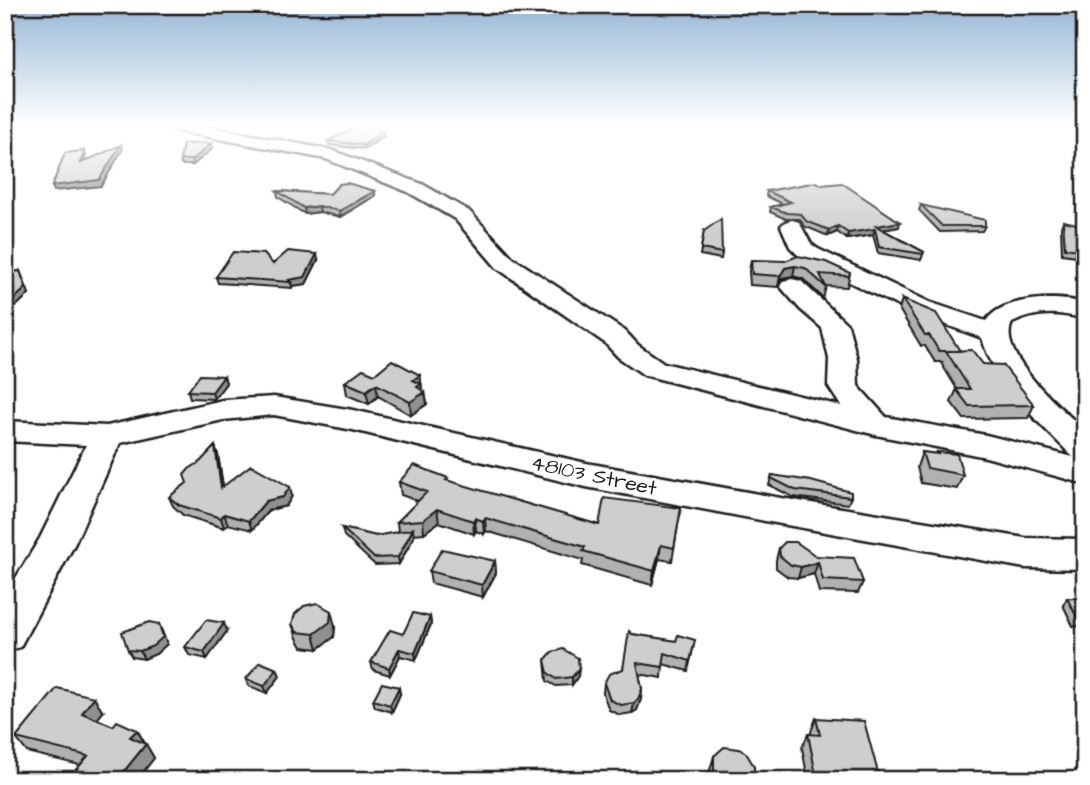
<svg xmlns="http://www.w3.org/2000/svg" width="1090" height="785" font-family="'Architects Daughter',sans-serif">
<rect width="100%" height="100%" fill="#fff"/>
<filter id="ink" filterUnits="userSpaceOnUse"><feTurbulence type="fractalNoise" baseFrequency=".0143" numOctaves="2"/><feDisplacementMap in="SourceGraphic" scale="14" xChannelSelector="R" yChannelSelector="G"/><feConvolveMatrix kernelMatrix="1 2 1 2 8 2 1 2 1" color-interpolation-filters="sRGB"/></filter>
<g filter="url(#ink)">
<g fill="none" stroke-linecap="round" stroke-linejoin="round">
<defs>
<path id="minor" d="M169 126H205L331 150 422 184 469 211 513 258 625 331 638 345 664 363 841 406 828 386 829 359 822 328 800 309 780 286 783 281 792 279 801 281 848 325 857 359 858 386 886 417 986 435 1085 460V484L986 457 876 435 644 375 618 357 605 343 497 268 455 219 408 192 326 159 177 131Z
M792 220 799 222 811 244 818 249 929 302 986 321C1003 296 1058 296 1085 303V319C1059 312 1036 311 1012 323 996 355 1063 410 1085 430V460L1073 457C1040 423 995 385 982 338L911 312 802 259 790 247 781 226 785 222Z
M274 397 353 410 586 463 781 498 1025 538 1085 539V569L1025 568 781 524 586 487 353 430 274 415 223 420 120 443 75 543 20 647 5 652V596L40 538 86 445 5 441V421L107 426 223 400Z"/>
</defs>
<use href="#minor" stroke="#1c1c1c" stroke-width="5"/>
<use href="#minor" fill="#fff" fill-rule="evenodd"/>
</g>
<path fill="#b1b1b1" stroke="#1c1c1c" stroke-width="2" d="M383 137 365 149 329 145 328 141Z
M213 148 193 165H181L180 160Z
M277 191 330 194 375 191V196L340 217 320 212 305 214 278 197Z
M767 191 899 227 883 230 924 252 921 260 878 253 873 235 847 239 837 232 828 236 804 226 800 219H786L770 212 771 207 783 204 766 196Z
M921 205 985 226 982 231 940 232 919 210Z
M1063 221 1085 226V257L1062 254 1061 227Z
M704 231 722 253 721 259 700 255Z
M318 260 306 284 292 286V288L218 283 216 277 273 264Z
M751 260 850 273 847 287 825 286 826 287 823 298 803 279 793 276 782 278 778 287 750 285 749 271Z
M20 271 29 294 13 309 5 302V273Z
M902 299 960 351 983 364 1034 405 1028 418 964 419 951 402 957 389 941 363 942 362H935L925 346H921L899 309Z
M1085 345V355L1081 353Z
M375 374 420 375 422 390 425 392 427 404 411 415 378 396 369 404 347 395 345 382Z
M224 376 226 383 214 399 190 398 188 391Z
M215 446 218 455 223 487 292 496 286 506 269 510 252 530 228 524 224 528 183 515 173 506 169 497 187 483 200 462Z
M922 452 936 454 937 452 963 475 957 489 921 483 917 467Z
M772 475 851 497 848 504 793 497 769 485Z
M448 481 599 525 681 508 672 561 659 559 652 585 582 565 583 560 486 531 484 534 476 531 474 534 439 522 424 533 414 534V537L399 564 375 565 344 536 342 528 376 536 398 532 397 522 418 501 401 495 399 482Z
M779 548 816 556 863 582 858 593 819 592 814 574 798 578 788 577 776 568V560Z
M495 561 496 573 483 597 431 583 429 571Z
M1067 598 1085 599V627L1073 626 1063 605Z
M430 617 431 624 416 660 400 656 390 675 373 670 371 662 403 634Z
M159 624 167 644 156 654 144 659 132 657 128 650Z
M292 624 335 626 334 637 318 649 302 647 297 638Z
M227 631 207 659 189 655 185 647Z
M632 634 676 641 695 640 688 671 663 664 662 678 639 674 642 689 641 699 637 710 632 713 620 715 609 710 603 693 604 683 623 669Z
M545 660 578 676 572 685 556 686 547 681Z
M277 669 280 676 267 693 249 686 246 679Z
M400 694 392 712 375 707 373 700Z
M103 712 97 719 113 726 137 730 154 758 137 780H70L69 778 80 765 27 752 16 738Z
M816 718 880 780H808L802 748 808 734H811V732Z
M714 756 754 780H710V770Z"/>
<path fill="#909090" stroke="#1c1c1c" stroke-width="2" d="M382 132 383 137 365 149 364 145Z
M212 143 213 148 193 165 192 160Z
M121 145 123 149 101 186 54 191 52 186Z
M84 151 86 155 82 168 81 163Z
M375 191V196L340 217 339 211Z
M319 206 320 212 305 214 304 208Z
M900 222 899 227 875 231V229L873 235 847 239 848 233 876 226Z
M838 226 837 232 828 236 829 230Z
M317 254 318 260 306 284 292 286 289 280Z
M795 266 793 276 782 278 778 287 780 276 785 268Z
M20 271 29 294 13 309 10 303Z
M420 375 423 394 425 392 427 404 411 415 410 402 413 380Z
M224 376 226 383 214 399 212 392Z
M376 384 378 396 369 404 366 391Z
M215 446 218 455 225 497 221 488Z
M290 487 292 496 286 506 269 510 252 530 249 521 266 501Z
M437 509 439 522 424 533 423 520Z
M224 514 228 524 224 528 221 518Z
M475 518 476 531 474 534 473 521Z
M485 518 486 531 484 534 483 521Z
M413 529 414 537 399 564 398 557Z
M661 545 659 559 652 585 654 571Z
M495 561 496 573 483 597 482 585Z
M818 562 814 574 798 578 801 567Z
M331 611 335 626 334 637 318 649 314 634Z
M430 617 431 624 416 660 415 653Z
M224 623 227 631 207 659 204 652Z
M159 624 167 644 156 654 144 659 140 651Z
M399 649 400 656 390 675 389 668Z
M277 669 280 676 267 693 264 686Z
M579 669 578 676 572 685V677Z
M399 687 400 694 392 712 390 705Z
M642 689 641 699 637 710 632 713 634 703Z
M94 697 103 712 91 727 82 713Z
M137 730 145 744 130 737Z
M146 744 154 758 137 780H117Z"/>
<path fill="#cecece" stroke="#1c1c1c" stroke-width="2" d="M358 126H373L382 132 364 145 328 141Z
M212 143 192 160H180L183 144Z
M121 145 99 180 52 186 65 153 84 151 81 163Z
M817 182 821 185 842 183 900 222 876 226 924 252 923 254 879 247 875 229 848 233 838 226 829 230 806 221 801 214 787 213 771 207 791 202 767 191Z
M347 183 375 191 339 211 319 206 304 208 277 191 330 194 339 184Z
M921 205 985 220V226H942Z
M721 219 722 253 701 249 704 231Z
M1063 221 1085 226V251L1065 248Z
M288 251 317 254 305 277 289 280 291 282 216 277 233 252 264 254 273 264Z
M798 256 826 262 850 273 849 276 820 274 826 287 805 268 795 266 785 268 780 276 752 274 751 260 785 261Z
M20 271 26 288 10 303 5 299V273Z
M902 299 936 313 960 351H939L929 335H925Z
M972 350 983 364 1003 365 1034 405 969 406 956 389H970L946 351Z
M392 360 420 375 413 380 421 384 417 387 425 392 410 402 376 384 366 391 345 382 363 369 375 374Z
M200 375 224 376 212 392 188 391Z
M215 446 221 488 251 465 290 487 283 497 266 501 249 521 224 514 221 518 179 505 169 497 187 483 184 475 189 469 200 462Z
M922 452 938 454 937 452 957 454 963 475 927 468Z
M414 465 448 478 446 480 599 525 604 498 681 508 674 548 661 545 654 571 583 551 585 547 485 518 483 521 475 518 473 521 437 509 423 520 397 522 427 492 399 482Z
M772 475 811 481 851 492V497L795 490 771 478Z
M342 528 376 536 413 529 398 557 374 558Z
M785 542H796L816 556 854 558 863 582 823 580 818 562 801 567 791 565 780 556 779 548Z
M442 549 495 561 482 585 429 571Z
M1067 598 1085 599V620L1078 619Z
M317 603 331 611 330 622 314 634 297 632 292 624 295 614 304 606Z
M413 613 430 617 415 653 399 649 389 668 371 662 390 630 403 634Z
M206 620 224 623 204 652 185 647Z
M149 622 159 624 163 637 153 646 140 651 128 650 122 632Z
M629 631 632 634 676 641 678 635 695 640 690 661 665 653 663 667 637 663 642 689 638 699 634 703 621 705 610 700 604 683 609 674 623 669Z
M563 649 578 658 579 669 572 677 556 679 548 673 545 660 552 652Z
M260 662 277 669 264 686 246 679Z
M382 683 399 687 390 705 373 700Z
M57 688 94 697 82 713 113 726 117 721 137 730 130 737 146 744 117 780H73L69 778 88 756 16 738Z
M816 718 864 721 880 780H817L808 734 820 735Z
M724 747 739 749 746 753 754 766V780H718L714 775V756Z"/>
</g>
<linearGradient id="sky" x2="0" y2="1"><stop stop-color="#95b6d5"/><stop offset="0.53" stop-color="#fff"/><stop offset="1" stop-color="#fff" stop-opacity="0"/></linearGradient>
<rect width="1090" height="236" fill="url(#sky)"/>
<g text-anchor="middle" stroke-width="5" stroke-linejoin="round" paint-order="stroke">
<g font-size="21" fill="#1c1c1c" stroke="#fff">
<text transform="translate(594 475) rotate(12)" y="7">48103 Street</text>
</g>
</g>
<rect width="1090" height="785" fill="none" stroke="#fff" stroke-width="28"/>
<rect x="14" y="14" width="1062" height="757" fill="none" stroke="#1c1c1c" stroke-width="2.5" filter="url(#ink)"/>
</svg>
